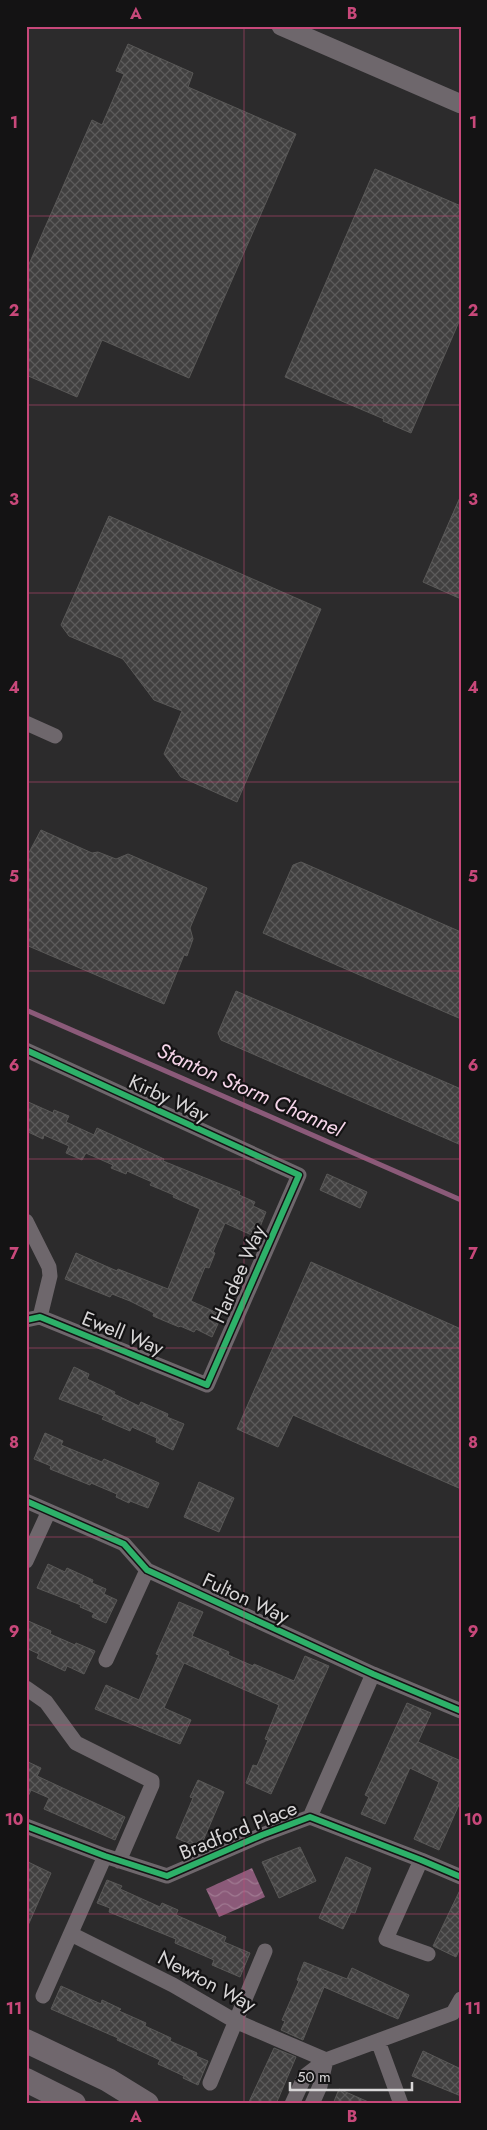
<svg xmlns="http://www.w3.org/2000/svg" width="487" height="2130" font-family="Jost,sans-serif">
<defs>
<pattern id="water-waves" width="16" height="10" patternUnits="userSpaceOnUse" patternTransform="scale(1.25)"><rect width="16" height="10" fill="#8b5a79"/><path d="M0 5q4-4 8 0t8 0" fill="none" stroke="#a07991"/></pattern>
<pattern id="building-cross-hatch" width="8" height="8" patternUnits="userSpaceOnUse" patternTransform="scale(1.25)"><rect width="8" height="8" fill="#414040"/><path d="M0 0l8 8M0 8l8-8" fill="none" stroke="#5c5b5b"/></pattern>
</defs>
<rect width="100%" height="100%" fill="#2c2b2c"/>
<path fill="url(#water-waves)" d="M252 1868 265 1897 219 1917 206 1889Z"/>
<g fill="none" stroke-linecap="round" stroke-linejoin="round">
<path stroke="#8b5a79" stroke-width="5" d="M26 1010 461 1200"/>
</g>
<path fill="url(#building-cross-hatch)" stroke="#595857" d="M128 44 193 73 188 87 296 134 189 378 102 340 77 397 26 375V271L92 120 102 125 124 74 116 71Z
M375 169 461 206V317L411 433 383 421 384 419 285 377Z
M461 495V599L423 582Z
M109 516 321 609 237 802 181 777 164 754 182 711 154 700 123 659 69 636 61 625Z
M41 830 92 853 98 852 116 859 128 854 207 888 190 928 193 939 187 956 184 955 164 1004 26 945V858Z
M301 862 461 932V1019L263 933 293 865Z
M236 991 461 1089V1145L221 1040 218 1033Z
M26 1101 53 1113 54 1110 69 1116 66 1122 94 1135 97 1128 164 1159 163 1161 240 1192 239 1195 255 1202 253 1206 266 1212 256 1237 225 1223 213 1252 215 1253 209 1268 205 1267 191 1301 222 1315 212 1337 196 1329 194 1332 180 1326 179 1327 153 1316 154 1313 130 1301 112 1294 110 1297 65 1279 76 1253 117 1271 118 1269 168 1289 200 1209 173 1197 174 1195 150 1185 152 1182 127 1171 126 1174 111 1168 113 1165 86 1153 82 1160 66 1153 69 1146 44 1135 43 1139 26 1131Z
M327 1174 367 1192 360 1208 320 1190Z
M311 1262 461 1329V1489L293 1415 278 1447 237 1429Z
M74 1367 89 1374 87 1379 115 1392 114 1394 139 1406 141 1402 168 1414 167 1417 184 1424 173 1450 156 1442 157 1438 132 1427 130 1431 102 1419 104 1416 59 1399Z
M45 1433 63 1441 61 1445 102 1462 104 1459 159 1483 148 1508 130 1501 129 1503 116 1497 117 1494 91 1483 90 1485 50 1469 51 1466 34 1459Z
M199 1482 234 1498 219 1532 184 1517Z
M48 1564 65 1572 67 1568 93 1580 92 1583 106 1589 104 1594 117 1600 106 1623 92 1617 94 1613 80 1607 81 1605 37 1588Z
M179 1602 203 1612 192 1636 229 1652 228 1655 253 1666 254 1664 294 1681 305 1656 329 1666 271 1794 246 1783 253 1765 257 1766 268 1740 265 1739 279 1705 184 1663 164 1708 191 1720 180 1744 95 1709 106 1685 139 1700 159 1655 156 1654Z
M26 1620 51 1631 50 1634 75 1645 76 1643 95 1651 84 1674 67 1666 65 1671 37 1658 39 1654 26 1648Z
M407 1703 431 1713 418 1742 461 1761V1800L439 1850 414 1839 439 1782 410 1768 385 1824 361 1814 369 1797 365 1795Z
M26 1761 41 1768 37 1776 125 1817 115 1840 44 1809 49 1798 31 1790 26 1801Z
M198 1780 224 1792 200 1848 176 1838 193 1798 190 1797Z
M300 1847 316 1881 279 1898 262 1862Z
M346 1857 371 1868 355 1913 351 1912 343 1929 319 1918Z
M26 1861 51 1873 26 1930Z
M107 1880 122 1886 120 1889 160 1907 162 1903 178 1910 176 1915 226 1937 224 1942 250 1953 240 1977 212 1965 214 1960 175 1943 176 1939 109 1912 110 1908 97 1903Z
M461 1888V1946L456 1957 433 1946Z
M304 1962 347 1979 352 1968 409 1995 398 2019 324 1987 303 2040 281 2030 285 2021 282 2020 299 1981 297 1980Z
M61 1986 101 2004 102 2000 121 2009 119 2011 146 2023 145 2026 171 2038 170 2041 197 2053 196 2056 208 2061 198 2085 183 2078 184 2076 158 2064 160 2060 117 2040 118 2038 51 2009Z
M274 2048 296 2057 276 2104H248Z
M423 2051 461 2069V2096L412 2076Z
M339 2089 373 2104H333Z"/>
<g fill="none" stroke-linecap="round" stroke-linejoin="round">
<path stroke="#6e676c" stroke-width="15" d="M26 723 55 736
M26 1050 299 1175 207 1385 40 1317 26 1320
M26 1221 49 1267 50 1276 40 1317
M26 1501 124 1544 147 1570 373 1674 461 1711
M26 1561 49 1511
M106 1660 147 1570
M26 1688 46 1702 76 1743 152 1781V1785L119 1861
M310 1817 373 1674
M26 1826 105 1856 167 1876 262 1835 310 1817 421 1860 461 1877
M421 1860 386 1939 428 1954
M71 1934 173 1985 235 2021 326 2060
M43 1996 105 1856
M378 2041 401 2104
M210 2083 265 1951
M292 2104 305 2076 326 2060 453 2013 461 1999
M312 2104 320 2086 326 2060"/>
<path stroke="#6e676c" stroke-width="19" d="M281 26 461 104"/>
<path stroke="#70676d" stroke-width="24" d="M26 2041 108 2080 147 2104
M26 2080 74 2104"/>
<defs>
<path id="cycleway" d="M26 1050 299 1175 207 1385 40 1317 26 1320
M26 1501 124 1544 147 1570 373 1674 461 1711
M26 1826 105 1856 167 1876 262 1835 310 1817 421 1860 461 1877"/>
</defs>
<use href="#cycleway" stroke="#141314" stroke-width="9"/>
<use href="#cycleway" stroke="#2db169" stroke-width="6"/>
</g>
<path fill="none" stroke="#c8487a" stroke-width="1" stroke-opacity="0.55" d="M244 26V2104M26 216H461M26 405H461M26 593H461M26 782H461M26 971H461M26 1159H461M26 1348H461M26 1537H461M26 1725H461M26 1914H461"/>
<g text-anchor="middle" stroke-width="4.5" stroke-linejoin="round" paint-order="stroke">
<g font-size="20" fill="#d8d6d7" stroke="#141314">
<text transform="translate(169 1098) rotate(25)" y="7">Kirby Way</text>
<text transform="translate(238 1274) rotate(-66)" y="7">Hardee Way</text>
<text transform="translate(123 1333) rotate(22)" y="7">Ewell Way</text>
<text transform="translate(246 1598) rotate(25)" y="7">Fulton Way</text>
<text transform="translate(238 1830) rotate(-22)" y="7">Bradford Place</text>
<text transform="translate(207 1981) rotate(28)" y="7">Newton Way</text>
</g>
<g font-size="21" font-style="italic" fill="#f6d5e9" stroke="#141314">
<text transform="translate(250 1090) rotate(24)" y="7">Stanton Storm Channel</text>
</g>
</g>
<rect width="487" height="2130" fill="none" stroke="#141314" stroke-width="55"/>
<path d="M290 2082v8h122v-8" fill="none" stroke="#d8d6d7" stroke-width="2.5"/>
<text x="297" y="2082" font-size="15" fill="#d8d6d7" stroke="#141314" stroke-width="4" paint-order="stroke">50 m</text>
<rect x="28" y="28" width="432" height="2074" fill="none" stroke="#c8487a" stroke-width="2"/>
<g font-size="16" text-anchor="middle" font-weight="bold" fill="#c8487a">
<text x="136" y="19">A</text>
<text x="352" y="19">B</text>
<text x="14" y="128">1</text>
<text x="473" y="128">1</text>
<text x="14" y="316">2</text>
<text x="473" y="316">2</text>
<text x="14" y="505">3</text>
<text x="473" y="505">3</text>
<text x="14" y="693">4</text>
<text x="473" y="693">4</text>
<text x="14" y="882">5</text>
<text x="473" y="882">5</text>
<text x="14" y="1071">6</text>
<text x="473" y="1071">6</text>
<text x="14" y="1259">7</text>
<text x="473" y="1259">7</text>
<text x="14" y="1448">8</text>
<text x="473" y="1448">8</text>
<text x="14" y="1637">9</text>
<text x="473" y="1637">9</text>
<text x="14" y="1825">10</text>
<text x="473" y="1825">10</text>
<text x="14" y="2014">11</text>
<text x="473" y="2014">11</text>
<text x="136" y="2122">A</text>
<text x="352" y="2122">B</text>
</g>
</svg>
